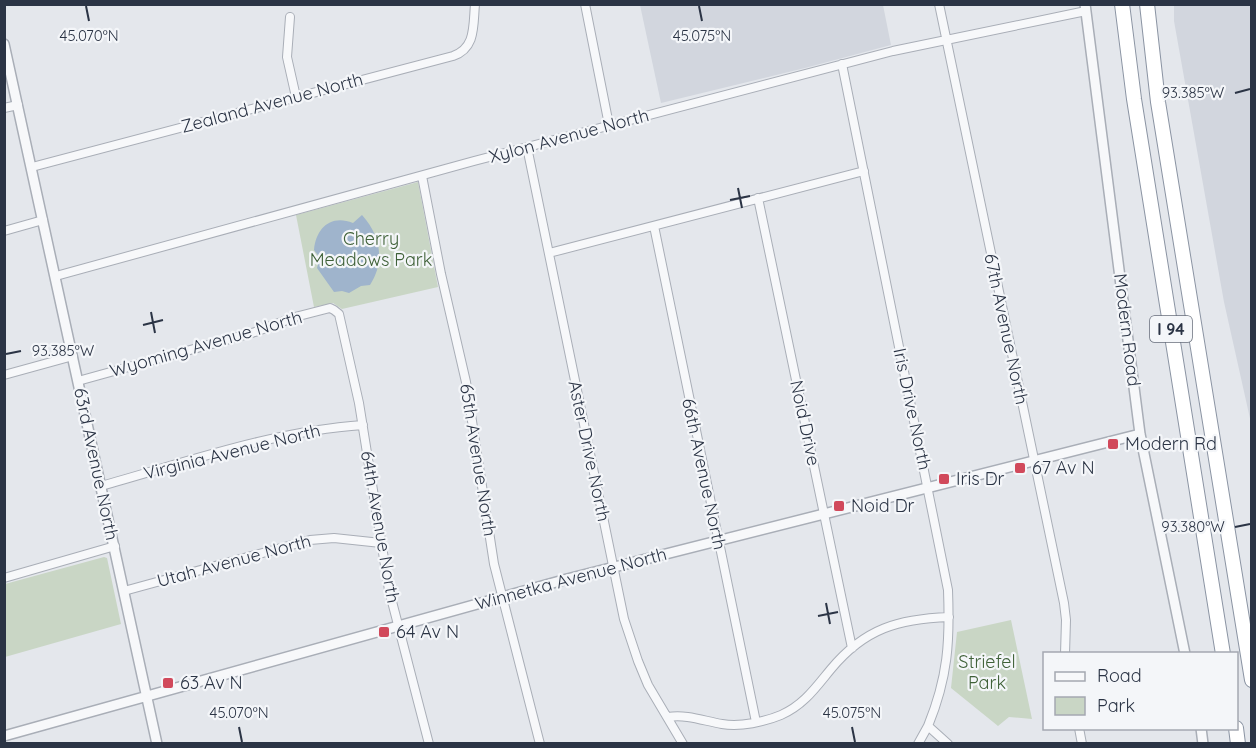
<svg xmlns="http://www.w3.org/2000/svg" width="1256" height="748" font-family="Quicksand,sans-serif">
<rect width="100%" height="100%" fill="#e4e7ec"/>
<path fill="#d2d6de" d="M640 5H883L891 45 805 68 661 103Z
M1174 5H1251V423L1224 302 1174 21Z"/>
<path fill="#c9d6c5" d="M418 182 438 287 342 309 333 303 314 307 296 215Z
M104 557 107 558 121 624 5 657V584Z
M1011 620 1032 719 1009 717 998 726 951 688 957 632Z"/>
<path fill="#9fb4cc" d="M362 215C381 236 385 262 370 285L361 286 349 293 342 291 334 292 317 268 320 258 314 250C316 228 331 214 353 223Z"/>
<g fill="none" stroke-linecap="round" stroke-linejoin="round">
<defs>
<path id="minor" d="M585 4 609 125
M939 4 1064 603 1066 620 1065 654
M290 17 287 57 296 97
M842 64 948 590C950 642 948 677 928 726L948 744
M4 108 18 105
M527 147 624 619 638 661 648 685 683 744
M32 167 453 56C476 48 473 26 475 4
M422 176 441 274 466 382 494 564 540 744
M758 198 852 648
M654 226 756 722
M4 231 43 220
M549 253 864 171
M56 276 474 161 893 51 1086 11
M4 375 73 356
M78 381 255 332 295 317 330 308 334 310 339 314 359 403 389 590 429 744
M101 486C187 462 274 431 363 425
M4 578 115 546
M124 591 310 540 334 538 381 543
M668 717C687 714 704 721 722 724 741 727 764 722 781 715 804 705 816 687 831 669 865 628 899 619 949 617
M1079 728 1082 744
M918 744 928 726"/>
<path id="tertiary" d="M1085 4 1140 434 1185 654
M4 44 157 744
M1201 728 1203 744
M4 736 567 579 1140 434"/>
<path id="motorway" d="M1122 4 1134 99 1223 654
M1147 4 1158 102 1252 680
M1236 728 1238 744"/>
</defs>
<use href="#minor" stroke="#a9aeb7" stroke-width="10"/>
<use href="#tertiary" stroke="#a9aeb7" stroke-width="12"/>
<use href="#motorway" stroke="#8b94a3" stroke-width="16"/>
<use href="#minor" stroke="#f7f8fa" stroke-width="8"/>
<use href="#tertiary" stroke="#f7f8fa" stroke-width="9"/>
<use href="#motorway" stroke="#fff" stroke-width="14"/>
</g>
<path fill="none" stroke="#2b3445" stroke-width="2" d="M86 6 89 21M699 6 702 21M1235 93 1250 89M738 188 742 208M730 200 750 196M151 312 155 333M143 325 163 320M6 354 21 351M1235 527 1250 524M826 603 830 624M818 616 838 612M239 727 242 742M852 727 855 742"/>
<g fill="#d1495b" stroke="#f4f6f9" stroke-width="2">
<rect x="1107" y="438" width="12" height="12" rx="3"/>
<rect x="1014" y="462" width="12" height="12" rx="3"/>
<rect x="938" y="473" width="12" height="12" rx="3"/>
<rect x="833" y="500" width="12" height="12" rx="3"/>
<rect x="378" y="626" width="12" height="12" rx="3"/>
<rect x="162" y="677" width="12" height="12" rx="3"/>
</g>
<g text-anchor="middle" stroke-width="4.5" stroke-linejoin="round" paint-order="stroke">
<rect fill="#f4f6f9" stroke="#676e7b" stroke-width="1.5" x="1150" y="316" width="42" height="26" rx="4.5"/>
<g font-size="16" font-weight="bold" fill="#2b3445">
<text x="1171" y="335">I 94</text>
</g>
<g font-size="18" fill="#2b3445" stroke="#f4f6f9">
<text transform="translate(272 103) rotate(-15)" y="6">Zealand Avenue North</text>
<text transform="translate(569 136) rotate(-15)" y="6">Xylon Avenue North</text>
<text transform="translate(1006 329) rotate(78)" y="6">67th Avenue North</text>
<text transform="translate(1127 330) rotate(83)" y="6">Modern Road</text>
<text transform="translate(206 344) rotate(-16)" y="6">Wyoming Avenue North</text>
<text transform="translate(912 409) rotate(78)" y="6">Iris Drive North</text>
<text transform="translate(805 423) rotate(78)" y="6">Noid Drive</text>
<text transform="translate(589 451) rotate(78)" y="6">Aster Drive North</text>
<text transform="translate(232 452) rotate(-14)" y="6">Virginia Avenue North</text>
<text transform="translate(478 460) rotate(81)" y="6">65th Avenue North</text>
<text transform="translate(96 464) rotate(78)" y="6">63rd Avenue North</text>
<text transform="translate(704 474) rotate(78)" y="6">66th Avenue North</text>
<text transform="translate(380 527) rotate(80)" y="6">64th Avenue North</text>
<text transform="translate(234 561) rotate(-15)" y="6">Utah Avenue North</text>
<text transform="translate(571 579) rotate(-15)" y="6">Winnetka Avenue North</text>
</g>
<g font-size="18" fill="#3f6138" stroke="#f4f6f9">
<text x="371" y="245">Cherry<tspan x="371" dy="21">Meadows Park</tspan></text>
<text x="987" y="668">Striefel<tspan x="987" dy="21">Park</tspan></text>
</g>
<g font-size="18" fill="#2b3445" stroke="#f4f6f9" text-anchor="start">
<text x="1125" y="450">Modern Rd</text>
<text x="1032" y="474">67 Av N</text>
<text x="956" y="485">Iris Dr</text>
<text x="851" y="512">Noid Dr</text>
<text x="396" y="638">64 Av N</text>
<text x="180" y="689">63 Av N</text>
</g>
</g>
<g font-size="15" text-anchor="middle" fill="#2b3445" stroke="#f4f6f9" stroke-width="4.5" stroke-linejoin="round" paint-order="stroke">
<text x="89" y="41">45.070°N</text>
<text x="702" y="41">45.075°N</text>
<text x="1193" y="98">93.385°W</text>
<text x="63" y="356">93.385°W</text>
<text x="1193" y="532">93.380°W</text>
<text x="239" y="718">45.070°N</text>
<text x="852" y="718">45.075°N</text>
</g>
<rect width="1256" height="748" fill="none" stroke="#2b3445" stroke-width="12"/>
<rect x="1043" y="652" width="195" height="78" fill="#f4f6f9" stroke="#a4a8b1" stroke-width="1.5"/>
<rect x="1055" y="672" width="30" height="9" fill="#f7f8fa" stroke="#a4a8b1" stroke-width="1.5"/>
<text x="1097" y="682" font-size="18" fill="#2b3445">Road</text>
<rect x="1055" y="697" width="30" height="18" fill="#c9d6c5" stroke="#a4a8b1" stroke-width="1.5"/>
<text x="1097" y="712" font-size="18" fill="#2b3445">Park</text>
</svg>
